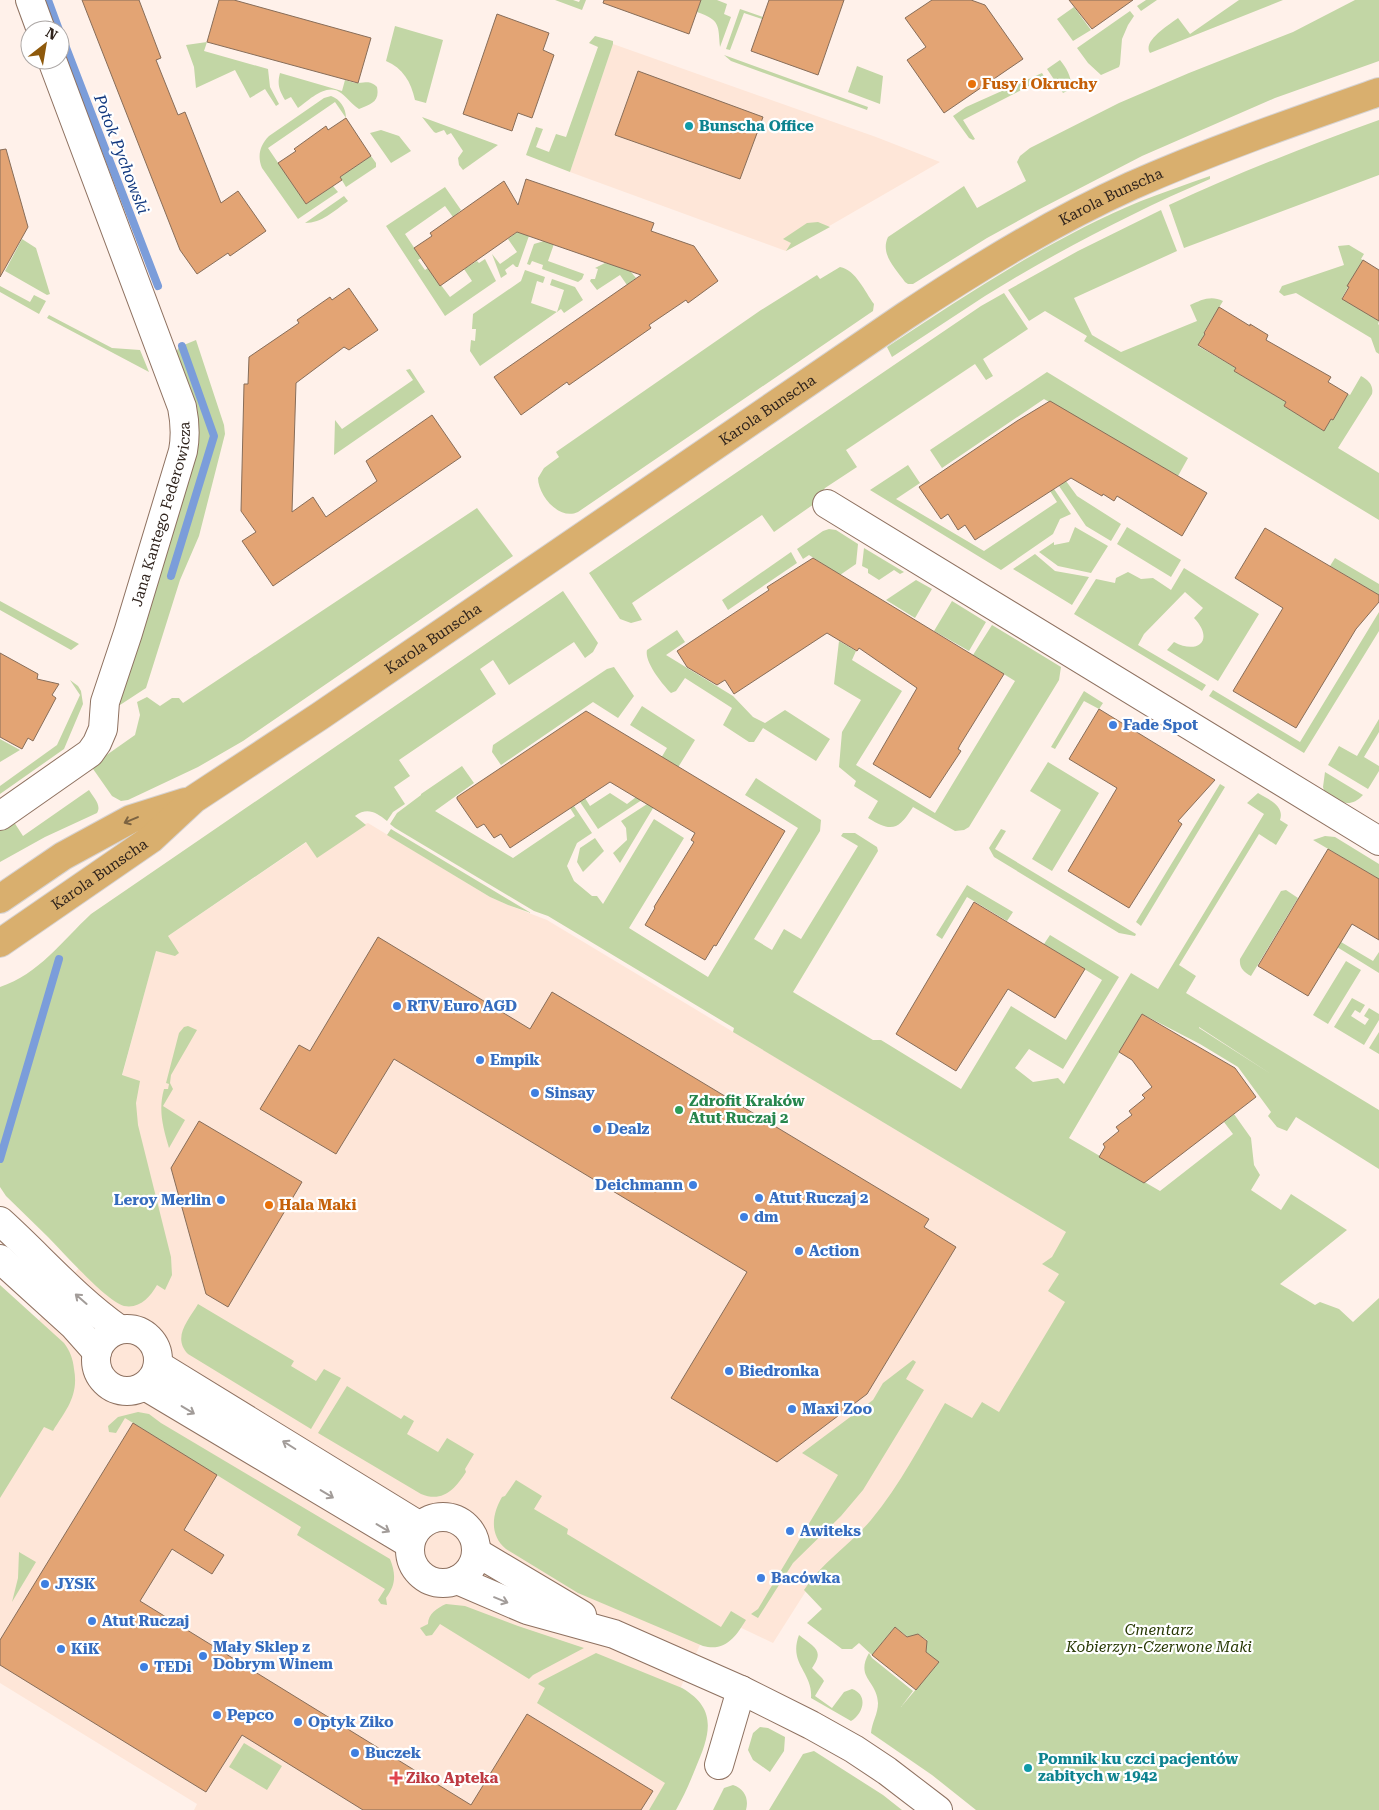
<svg xmlns="http://www.w3.org/2000/svg" width="1379" height="1810" font-family="'Roboto Serif',serif">
<rect width="100%" height="100%" fill="#fff1ea"/>
<path fill="#fee6d8" d="M613 44 876 137 940 162 786 251 570 172Z
M368 823 490 897 508 905 547 920 1066 1232 1130 1289 1043 1422 806 1591 773 1643 733 1624 704 1636 675 1700 671 1790 659 1810H194L197 1804 0 1683V1418L24 1340 109 1228 122 1076 156 950 168 936 307 842Z"/>
<path fill="#c2d6a5" fill-rule="evenodd" d="M555 0H573L579 2 580 0H586L582 10Z
M701 0H717L727 4 724 14 731 17 720 47C718 26 721 20 697 12Z
M1146 0H1157L1141 11 1137 6Z
M1239 0H1283L1150 53C1142 41 1169 25 1178 18L1190 34Z
M1355 0H1379V61L1275 98 1142 156 1036 211 987 238 913 284H908L905 282C895 268 880 254 888 237L964 186 977 208 1026 181 1017 162 1020 156 1030 148 1119 103 1189 73 1293 32Z
M1074 7 1091 30 1073 41 1057 19Z
M740 9 763 17 762 19 744 13 730 50 726 49Z
M1130 11 1134 16 1128 25 1122 39 1120 64 1119 67 1101 75 1088 63 1077 48Z
M395 26 443 40 426 103 415 100C411 82 403 68 386 61Z
M595 36 613 41V44L570 172 526 155 536 127 543 129 536 147 549 152 556 134 566 137 598 47 589 43Z
M207 42 204 51 268 69 270 87 279 104 276 106 265 89 250 98 235 70 196 88 194 67 186 45Z
M724 55 868 107 867 110 731 61Z
M1060 60C1067 69 1072 77 1071 89L1063 93 1047 69Z
M857 66 883 76 880 104 848 92Z
M280 73 342 91 345 80C349 81 354 83 358 83 367 83 369 80 377 87 380 102 371 104 359 109 351 104 348 98 341 93 327 82 309 100 298 108L291 97 285 100C279 90 277 84 280 73Z
M1042 73 1045 78 963 120 975 139 973 140 969 138 953 116 966 107Z
M331 96C340 99 346 108 346 118L335 102 268 148 306 204 333 186 338 192 298 219 262 168C257 156 260 145 269 136L324 98Z
M422 117 498 145 463 170 459 165 458 158 463 151 451 133 447 135 444 130 436 133 434 132Z
M1379 120V175L1184 248 1169 205C1238 173 1307 146 1379 120Z
M381 130 399 136 411 151 391 163 370 133Z
M371 156 376 163V167L346 187 340 177Z
M1210 176V179C1133 212 1056 252 985 296 954 316 923 337 892 357L887 347C968 294 1051 238 1141 201 1164 192 1187 184 1210 176Z
M445 187 461 210 453 217 445 206 405 234 421 258 418 260 425 270 428 268 450 297 472 281 464 269 477 261 479 263 485 259 496 281 445 316 386 226Z
M344 196 348 201C334 211 322 223 305 223Z
M1161 210 1177 251 1074 298 1092 335 1121 352 1197 321 1190 305C1201 300 1211 295 1223 301L1204 332 1205 334 1198 346 1236 368 1234 371 1286 402 1284 406 1324 431 1331 419 1333 420 1348 394 1350 395 1361 376C1368 380 1374 385 1372 394L1338 448 1379 473V520L1084 341 1087 336 1045 311 1029 321 1008 290 1078 251Z
M818 222 830 227 786 251 791 243 783 239 807 223Z
M521 229 530 233 518 267H516L513 264 505 270 507 274 501 278 492 254 500 264 517 252 508 239Z
M22 239 36 248 50 294 47 295 5 271Z
M544 241H555L548 261 584 274 582 279 578 282 542 269 543 265 532 261 530 265 527 264 534 244Z
M1349 245 1364 254 1361 259 1363 260 1342 298 1379 321 1378 324 1379 325V354L1376 352 1371 338 1296 293 1284 296 1279 292 1282 286 1344 265 1338 246Z
M605 263 627 267 636 278 627 285 620 275 597 290 590 281 591 279H595L598 269 595 268Z
M840 267C856 270 865 292 874 304L873 311 578 512C559 521 538 495 538 478L544 468 559 457 556 452 761 310 817 275 820 279Z
M525 270 545 277 543 283 537 281 531 303 557 312 564 290 550 285 552 279 575 287 583 300 564 313 561 309 480 366 470 351 471 340 475 341 476 329H472L473 314 521 281Z
M0 286 30 302 34 295 46 301 39 314 0 292Z
M1004 293 1028 329 983 359 993 376 986 380 975 364 846 450 857 467 825 488 814 504 774 532 762 515 632 603 642 620 631 623 620 619 589 573 894 365 981 306Z
M49 315 112 348 140 350 149 372 47 318Z
M196 340 224 425 225 434 199 536 180 580 146 688 120 705 115 702 198 434 197 406 184 371 180 370 175 354 179 347Z
M410 369 425 392 334 455 335 420 342 429 413 380 406 370Z
M1047 372 1188 458 1178 476 1044 399 942 468 930 450Z
M908 465 920 483 896 499 984 551 1057 502 1050 491 1054 489 1071 514 1060 519 1053 534 1001 570 870 490Z
M1066 481 1077 496 1121 524 1111 541 1086 526 1059 486Z
M477 508 513 556 243 741 198 767 128 800 121 801 112 796 91 766 135 735 140 715 137 702 147 697 160 706 172 698H179L183 703Z
M1075 527 1108 546 1091 573 1058 566 1039 552 1054 542V545L1069 542Z
M1127 527 1181 560 1171 577 1117 544Z
M829 529 836 530 858 544 856 564 840 575 809 555 803 559 797 549 823 531Z
M864 548 904 572 900 574 894 570 879 580 868 573V569L862 566Z
M791 552 797 563 728 610 722 600Z
M1035 554 1055 571 1089 577 1072 605 1013 569Z
M1335 558 1379 584V595L1330 566Z
M1184 568 1259 614 1218 681 1167 650 1174 642C1198 655 1215 640 1194 618L1203 608 1185 592 1144 634 1138 645 1206 685 1202 691 1074 614 1096 579 1115 583 1116 578 1128 572 1141 579 1153 578 1171 590Z
M916 580 932 589 915 618 886 600Z
M563 591 598 643 593 652 585 658 574 642 509 685 493 660 480 669 496 694 399 760 410 776 394 787 405 804 393 812 387 821C376 812 367 807 355 816L366 825 317 858 306 842 168 936 179 953 175 956 156 951 122 1075 140 1081 136 1103 138 1125 171 1257 172 1275 165 1290 157 1285C150 1297 140 1309 124 1306 106 1301 63 1252 48 1237 34 1223 20 1210 6 1196L0 1187V987C39 974 62 941 91 914Z
M0 601 79 644 71 650 0 610Z
M952 601 986 622 969 651 934 631Z
M1379 612V631L1304 753 1209 696 1213 690 1300 742Z
M992 625 1061 667 1059 680 969 827 964 830 955 831 913 807C898 831 891 832 868 818L878 801 854 786 856 781 839 767 842 732 861 700 834 684 839 641 856 651 852 660 902 691 856 765 935 813 1015 681 973 655Z
M677 630 685 642 666 655 733 696 753 717 765 723 785 710 830 739 816 761 763 728 754 742H749L723 725 732 708 685 678 676 691 671 693C663 685 644 662 647 650Z
M614 667 634 696 618 718 593 702 501 765 492 752 493 745 607 669Z
M70 680 78 686 81 691 83 704 64 749 0 794V786L57 745 80 695Z
M1084 691 1103 703 1099 709 1084 701 1055 749 1051 747Z
M642 706 695 740 669 782 598 829 580 802 585 798 590 806 610 793 627 804 640 794 667 748 630 725Z
M1379 719V732L1364 757 1379 766V771L1368 789 1328 765 1339 746 1357 756Z
M0 739 20 750 0 762Z
M1048 762 1099 793 1052 871 1032 859 1061 810 1030 791Z
M462 766 474 783 435 811 513 858 575 816 570 808 574 806 592 833 577 843 567 866 574 881 592 896H597L603 904 654 819 684 838 629 928 708 977 798 828 745 795 756 778 821 820 820 831 754 939 772 950 784 929 801 939 858 846 841 836 843 833H855L877 847 878 851 793 992 873 1040H881L961 1089 1011 1006 1066 1040 1102 980 1044 944 1050 935 1119 977 1063 1069 1029 1049 1015 1068 1033 1082 1058 1078 1064 1084 1131 973 1158 989 1264 814 1247 803 1258 793C1268 799 1285 806 1280 820L1288 825 1276 845 1259 834 1179 965 1196 976 1186 993 1379 1110V1169L1296 1117 1287 1131 1277 1127 1268 1116 1271 1112 1238 1067 1200 1044 1142 1014 1069 1138 1160 1191 1233 1134 1224 1122 1234 1114 1251 1138 1254 1165 1260 1175 1251 1190 1281 1210 1291 1194 1347 1230 1280 1284 1315 1305 1320 1302 1339 1309 1353 1322 1379 1298V1810H976L932 1775 871 1733C872 1722 878 1714 878 1703 877 1680 855 1678 869 1653L872 1658 913 1691 901 1707 939 1662 924 1651 927 1640 918 1634 909 1638 895 1627 872 1655 859 1643 852 1649H842L807 1623 822 1609 804 1590C822 1562 850 1545 871 1520 900 1485 922 1442 945 1403L972 1418 982 1402 999 1412 1065 1302 1048 1291 1059 1274 1042 1264 1052 1257 1066 1232 733 1032 734 1028 548 916 534 911 395 828 390 824 397 813 421 795V794ZM1199 1028V1027L1271 1074Z
M1325 772 1363 795C1350 809 1340 802 1325 794L1323 787Z
M1220 784 1225 787 1141 926 1136 922Z
M89 790C93 797 102 805 97 813L45 837 0 862V828L12 819 23 836Z
M661 795 620 863 613 853 627 840 626 828 621 821Z
M391 829 531 913 508 905 490 897 387 835Z
M1001 829 1006 831 995 849 1136 934 1135 936 1119 933 994 857 989 848Z
M1325 836 1335 837 1379 864V879L1313 840Z
M595 838 604 851 583 872 577 862 580 848Z
M967 885 1013 912 1007 921 967 897 942 939 936 935Z
M1286 890 1298 898 1251 976C1244 972 1239 968 1240 959L1281 891Z
M1341 942 1373 961 1379 952V973L1337 947Z
M1346 961 1361 970 1328 1024 1313 1015Z
M1352 998 1365 1005 1360 1013 1355 1010 1351 1016 1365 1025 1369 1019 1364 1016 1369 1008 1379 1014V1020L1364 1045 1334 1027Z
M188 1026 197 1030 171 1075 170 1083 173 1089 163 1106 185 1120 169 1148C163 1127 158 1110 164 1089H168L169 1084 166 1083 179 1033 184 1027Z
M1379 1032V1054L1369 1048Z
M0 1285 64 1343C70 1351 73 1359 74 1369 79 1396 66 1410 53 1431L44 1427 0 1498Z
M198 1304 294 1361 291 1366 316 1381 324 1369 341 1378 311 1429 188 1354C172 1337 188 1321 198 1304Z
M913 1360 916 1362 906 1379 924 1390 863 1490 841 1516 793 1563 758 1618 751 1614 758 1609 838 1475 802 1453 873 1400 883 1383Z
M347 1386 401 1419 404 1415 414 1421 407 1434 438 1452 447 1438 474 1454 465 1469 466 1472C455 1489 443 1503 421 1494L318 1433Z
M138 1412 149 1414 161 1423 390 1559C396 1574 396 1585 386 1598L387 1605 381 1604 378 1600 385 1589 297 1535 301 1527 125 1418 116 1433 109 1432 108 1426 118 1417Z
M516 1480 542 1496 534 1509 568 1529 567 1534 721 1627 731 1611 746 1620C736 1636 726 1652 703 1646L578 1593 506 1549C489 1535 492 1514 502 1497L505 1496Z
M19 1552 36 1562 12 1602 18 1578Z
M446 1604 465 1606 518 1626 584 1648 533 1675 529 1679 440 1624 432 1635 426 1636 420 1628 428 1624C428 1614 437 1608 446 1604Z
M799 1635C814 1647 825 1650 812 1668L822 1678 824 1681 815 1696 832 1708 844 1692 852 1689C869 1695 863 1714 851 1721L811 1698C813 1672 788 1664 799 1635Z
M596 1653 682 1688C718 1709 710 1734 696 1767 690 1782 684 1796 676 1810H649L665 1783 537 1703 545 1688 538 1684 540 1682Z
M760 1727 768 1728 785 1737 784 1751 770 1772 753 1760 748 1750 753 1733Z
M244 1743 282 1766 267 1790 229 1767Z
M814 1751 883 1795 902 1810H769L803 1754Z
M733 1785C745 1789 749 1799 746 1810H713L724 1788Z"/>
<g fill="none" stroke-linecap="round" stroke-linejoin="round">
<path stroke="#7b9dda" stroke-width="8" d="M48 0 59 30
M60 32 158 286
M171 576 214 436 182 346
M0 1159 59 959"/>
</g>
<path fill="#e3a474" stroke="#876d59" d="M82 0H139L161 58 156 60 178 115 185 112 221 203 238 191 266 231 230 256 228 253 197 274 180 250Z
M219 0H234L371 38 358 83 207 42Z
M604 0H701L689 34 603 3Z
M769 0H844L818 75 751 51Z
M932 0H971L985 5 1023 59 944 113 907 60 926 47 905 18Z
M1069 0H1133L1092 29Z
M497 14 549 33 543 50 554 55 532 118 518 113 512 131 463 114Z
M638 71 763 117 740 179 615 135Z
M346 118 371 156 340 177 342 180 306 204 278 163 296 151 294 149 326 126 328 130Z
M6 149 28 227 0 277V150Z
M526 179 654 223 651 231 694 246 718 281 688 303 686 300 649 325 651 328 569 385 567 382 521 415 494 377 641 275 517 232 440 286 414 248 432 236 430 233 504 181 518 205Z
M1363 260 1379 270V321L1342 299 1349 287 1347 286Z
M349 288 378 330 349 350 344 347 296 383 292 512 313 497 326 517 377 481 366 461 432 415 461 457 273 586 242 541 256 532 241 511 244 384H248L249 357 299 323 297 320 330 297 332 300Z
M1219 307 1250 326V324L1268 335 1266 340 1331 377 1328 382 1348 394 1333 420 1331 419 1324 431 1284 406 1286 402 1234 371 1236 368 1198 345 1205 334 1204 333Z
M1050 401 1207 493 1182 536 1117 496 1114 501 1103 494 1102 496 1071 478 975 540 965 525 958 530 948 514 941 519 919 487 1017 421Z
M1265 528 1379 595V602L1356 629 1296 728 1233 691 1283 608 1235 578Z
M813 558 1004 674 960 745 958 749 961 751 930 798 873 764 917 688 859 648 857 651 827 633 734 694 725 680 717 685 687 667 677 651 769 590 767 587Z
M0 653 38 674 37 679 59 684 52 695 56 698 33 741 28 738 22 749 0 737Z
M1099 709 1215 780 1178 821 1182 824 1129 908 1068 871 1117 788 1069 759Z
M586 711 785 831 716 946 714 945 705 960 645 925 655 908 654 907 694 842 691 840 695 833 610 782 510 848 501 834 494 838 484 824 477 828 457 799V797Z
M1328 849 1379 879V940L1352 924 1308 996 1258 966Z
M974 902 1085 969 1055 1018 1008 989 956 1071 896 1034Z
M378 937 530 1029 552 992 929 1219 924 1227 956 1247 867 1394 777 1462 671 1398 747 1272 394 1059 336 1154 260 1109 299 1045 310 1051Z
M1142 1014 1235 1068 1256 1097 1144 1183 1099 1157 1105 1147 1103 1144 1119 1131 1116 1127 1132 1115 1129 1111 1145 1098 1142 1095 1152 1087 1132 1060 1119 1052Z
M199 1121 302 1182 228 1307 206 1294 171 1168Z
M133 1423 217 1475 184 1530 224 1555 212 1574 172 1549 140 1601 471 1805 527 1714 653 1791 641 1810H363L242 1735 206 1792 0 1665V1640Z
M895 1627 907 1637 918 1634 927 1641 926 1652 939 1662 916 1690 872 1655Z"/>
<g fill="none" stroke-linecap="round" stroke-linejoin="round">
<defs>
<g id="minor">
<path d="M30 0 41 30"/>
<path d="M827 504 1379 841"/>
<path id="s1" d="M0 816 90 753 97 743 103 729 105 702 128 633 183 451C186 435 185 422 182 407L52 60"/>
<path d="M0 1221C40 1257 75 1298 119 1329"/>
<path d="M0 1259 73 1325 97 1352"/>
<circle cx="127" cy="1360" r="31"/>
<path d="M158 1365 420 1526"/>
<path d="M145 1386 410 1544"/>
<circle cx="443" cy="1550" r="33"/>
<path d="M476 1552 582 1615"/>
<path d="M457 1580 527 1610 614 1634 741 1690 811 1725 854 1749 887 1771 938 1810"/>
<path d="M719 1765 741 1690"/>
</g>
<g id="major">
<path d="M0 899 63 856 131 819 185 802"/>
<path id="s2" d="M0 943 151 839 194 799 320 716 905 316C977 268 1052 222 1131 186 1212 150 1296 121 1379 92"/>
</g>
</defs>
<use href="#minor" stroke="#8e7160" stroke-width="30"/>
<use href="#major" stroke="#d6d3d2" stroke-width="30"/>
<use href="#minor" stroke="#fff" stroke-width="28"/>
<use href="#major" stroke="#d9af6e" stroke-width="28"/>
</g>
<defs><path id="oneway-shaft" d="M-6 0H5M1.5-3L5.5 0L1.5 3" fill="none" stroke-width="1.6" stroke-linecap="round" stroke-linejoin="round" transform="scale(1.25)"/></defs>
<use stroke="#7c6341" href="#oneway-shaft" transform="translate(131 820) rotate(157)"/>
<g stroke="#a29c99">
<use href="#oneway-shaft" transform="translate(81 1299) rotate(-139)"/>
<use href="#oneway-shaft" transform="translate(188 1410) rotate(31)"/>
<use href="#oneway-shaft" transform="translate(289 1445) rotate(-148)"/>
<use href="#oneway-shaft" transform="translate(327 1494) rotate(31)"/>
<use href="#oneway-shaft" transform="translate(383 1528) rotate(31)"/>
<use href="#oneway-shaft" transform="translate(501 1600) rotate(22)"/>
</g>
<g fill="#e8710a" stroke="#fff" stroke-width="2">
<circle cx="972" cy="84" r="5"/>
<circle cx="269" cy="1205" r="5"/>
</g>
<g fill="#0f9aa8" stroke="#fff" stroke-width="2">
<circle cx="689" cy="126" r="5"/>
<circle cx="1028" cy="1768" r="5"/>
</g>
<g fill="#3f7fe0" stroke="#fff" stroke-width="2">
<circle cx="1113" cy="725" r="5"/>
<circle cx="397" cy="1006" r="5"/>
<circle cx="480" cy="1060" r="5"/>
<circle cx="535" cy="1093" r="5"/>
<circle cx="597" cy="1129" r="5"/>
<circle cx="693" cy="1185" r="5"/>
<circle cx="759" cy="1198" r="5"/>
<circle cx="221" cy="1200" r="5"/>
<circle cx="744" cy="1217" r="5"/>
<circle cx="799" cy="1251" r="5"/>
<circle cx="729" cy="1371" r="5"/>
<circle cx="792" cy="1409" r="5"/>
<circle cx="790" cy="1531" r="5"/>
<circle cx="761" cy="1578" r="5"/>
<circle cx="45" cy="1584" r="5"/>
<circle cx="92" cy="1621" r="5"/>
<circle cx="61" cy="1649" r="5"/>
<circle cx="203" cy="1656" r="5"/>
<circle cx="144" cy="1667" r="5"/>
<circle cx="217" cy="1715" r="5"/>
<circle cx="298" cy="1722" r="5"/>
<circle cx="355" cy="1753" r="5"/>
</g>
<circle fill="#2e9e5b" stroke="#fff" stroke-width="2" cx="679" cy="1110" r="5"/>
<path fill="#e0444e" stroke="#fff" stroke-width="2" d="M393.5 1770.5h5v5h5v5h-5v5h-5v-5h-5v-5h5z"/>
<g text-anchor="middle" stroke-width="4.5" stroke-linejoin="round" paint-order="stroke">
<g font-size="15" font-weight="bold" fill="#c56008" stroke="#fff" text-anchor="start">
<text x="982" y="89">Fusy i Okruchy</text>
<text x="279" y="1210">Hala Maki</text>
</g>
<g font-size="15" font-weight="bold" fill="#0d838f" stroke="#fff" text-anchor="start">
<text x="699" y="131">Bunscha Office</text>
<text x="1038" y="1764">Pomnik ku czci pacjentów<tspan x="1038" dy="17">zabitych w 1942</tspan></text>
</g>
<g font-size="15" fill="#30241d" stroke="#fff">
<text dy="5" stroke="none"><textPath href="#s2" startOffset="1340">Karola Bunscha</textPath></text>
<text dy="5" stroke="none"><textPath href="#s2" startOffset="935">Karola Bunscha</textPath></text>
<text dy="5" stroke="none"><textPath href="#s1" startOffset="361">Jana Kantego Federowicza</textPath></text>
<text dy="5" stroke="none"><textPath href="#s2" startOffset="530">Karola Bunscha</textPath></text>
<text dy="5" stroke="none"><textPath href="#s2" startOffset="121">Karola Bunscha</textPath></text>
</g>
<g font-size="15" font-weight="bold" fill="#366cbe" stroke="#fff" text-anchor="start">
<text x="1123" y="730">Fade Spot</text>
<text x="407" y="1011">RTV Euro AGD</text>
<text x="490" y="1065">Empik</text>
<text x="545" y="1098">Sinsay</text>
<text x="607" y="1134">Dealz</text>
<text x="683" y="1190" text-anchor="end">Deichmann</text>
<text x="769" y="1203">Atut Ruczaj 2</text>
<text x="211" y="1205" text-anchor="end">Leroy Merlin</text>
<text x="754" y="1222">dm</text>
<text x="809" y="1256">Action</text>
<text x="739" y="1376">Biedronka</text>
<text x="802" y="1414">Maxi Zoo</text>
<text x="800" y="1536">Awiteks</text>
<text x="771" y="1583">Bacówka</text>
<text x="55" y="1589">JYSK</text>
<text x="102" y="1626">Atut Ruczaj</text>
<text x="213" y="1652">Mały Sklep z<tspan x="213" dy="17">Dobrym Winem</tspan></text>
<text x="71" y="1654">KiK</text>
<text x="154" y="1672">TEDi</text>
<text x="227" y="1720">Pepco</text>
<text x="308" y="1727">Optyk Ziko</text>
<text x="365" y="1758">Buczek</text>
</g>
<g font-size="15" font-weight="bold" fill="#27864d" stroke="#fff" text-anchor="start">
<text x="689" y="1106">Zdrofit Kraków<tspan x="689" dy="17">Atut Ruczaj 2</tspan></text>
</g>
<g font-size="15" font-style="italic" fill="#273803" stroke="#fff">
<text x="1159" y="1635">Cmentarz<tspan x="1159" dy="17">Kobierzyn-Czerwone Maki</tspan></text>
</g>
<g font-size="15" font-weight="bold" fill="#be3a42" stroke="#fff" text-anchor="start">
<text x="406" y="1783">Ziko Apteka</text>
</g>
<g font-size="16" font-style="italic" fill="#11387f" stroke="#fff">
<text transform="translate(122 154) rotate(69)" y="6">Potok Pychowski</text>
</g>
</g>
<g transform="translate(45 45) rotate(31)"><circle r="24" fill="#ffffff" stroke="#aca7a5"/>
<path d="M0-4L9 19L0 12L-9 19Z" fill="#8e590b"/>
<text y="-8" font-size="14" font-weight="bold" text-anchor="middle" fill="#30241d">N</text>
</g>
</svg>
